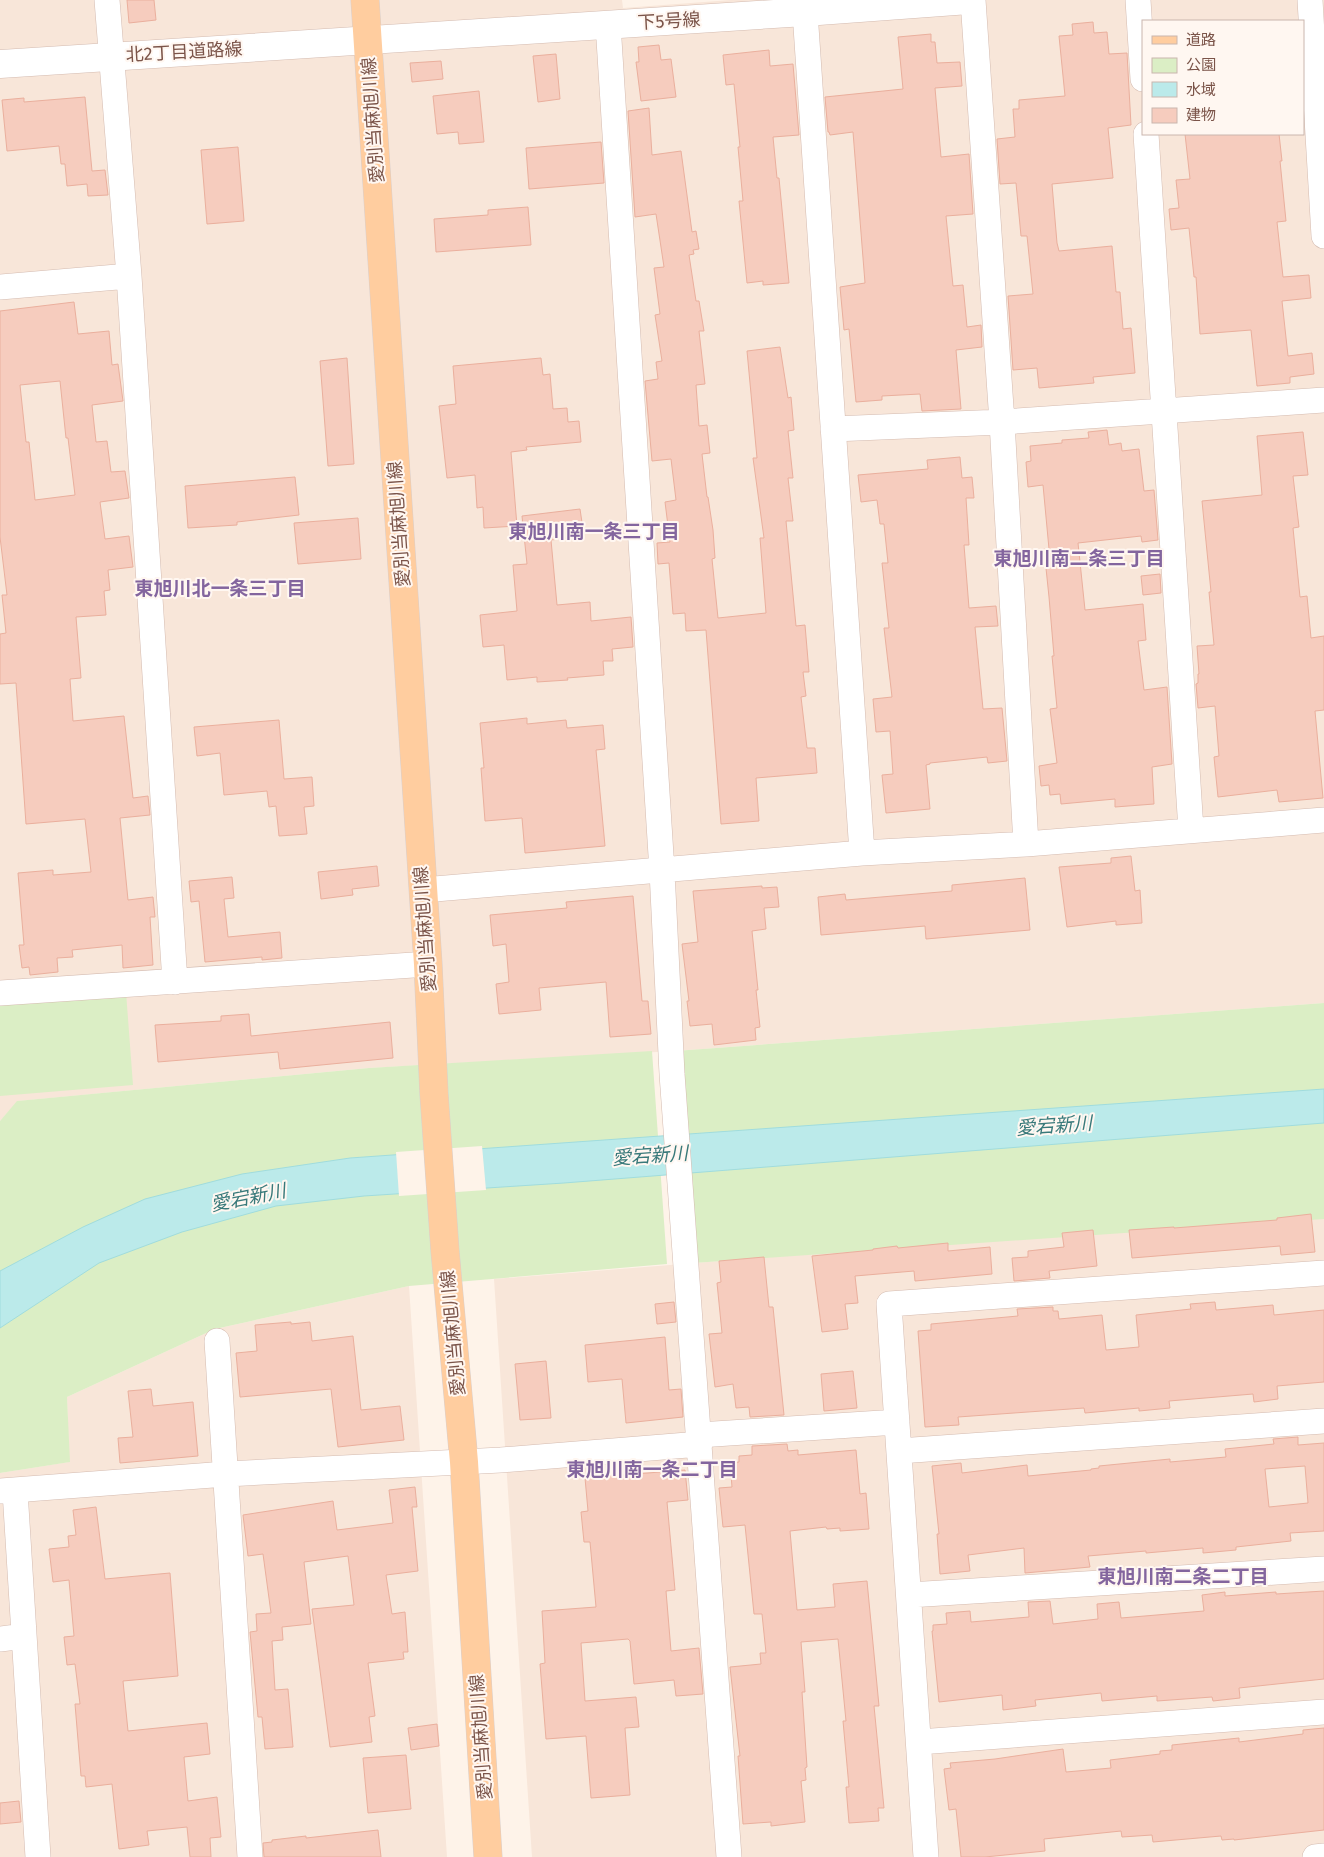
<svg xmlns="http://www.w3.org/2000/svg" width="1324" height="1857" font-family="'Fira Sans','Noto Sans JP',sans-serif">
<rect width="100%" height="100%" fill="#fef3e9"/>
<path fill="#f8e6d9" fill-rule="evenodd" d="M0 0H622L623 8 731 0H1324V1003L675 1051 369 1068 18 1101 0 1121ZM1143 21H1303V134H1143Z
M1324 1213V1857H532L494 1279Z
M409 1286 447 1857H0V1473L69 1462 67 1397 215 1329Z"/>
<path fill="#dbeec5" d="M126 992 133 1085 0 1096V999Z
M1324 1003V1219L694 1263 675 1051Z
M652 1051 667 1264 409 1286 215 1329 67 1397 70 1462 0 1473V1121L17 1101 369 1068Z"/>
<path fill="#bbeaea" stroke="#a0dcdd" d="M1324 1089V1123L564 1183 364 1196 276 1206 182 1232 99 1263 0 1328V1271L83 1227 145 1199 242 1174 350 1158Z"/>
<path fill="#fef3e9" d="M482 1146 486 1190 399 1196 396 1152Z"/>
<path fill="#f6ccbe" stroke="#eaaf9d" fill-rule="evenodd" d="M127 0H154L156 20 129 23Z
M1093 22 1094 33 1107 32 1109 54 1127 53 1131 125 1108 128 1113 178 1052 184 1057 243 1059 251 1112 246 1116 292H1120L1123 329 1131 328 1135 373 1093 377 1094 383 1039 388 1037 368 1013 370 1008 296 1033 294 1027 236H1021L1016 183 1000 184 997 139 1015 137 1013 109H1019V100L1065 96 1059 36 1073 35 1072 24Z
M931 34V42H935L937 63 960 62 962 86 935 88 941 157 969 154 973 214 946 216 953 286 963 285 967 327 981 325 982 347 956 350 961 409 922 411 920 394 882 396V400L856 402 849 329 844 330 840 287 865 283 853 132 830 135 829 132H828L825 97 903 89 898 37Z
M659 45 661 60 671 59 676 97 641 101 636 62H639L638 47Z
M769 50 770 66 793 64 799 135 773 137 777 178H779L789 283 763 285V281L747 283 739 201H743L738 147H740L734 84 726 85 723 55Z
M556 54 560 99 538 102 533 56Z
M441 61 443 79 412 82 410 63Z
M479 91 484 142 459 144 458 132 437 134 433 96Z
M85 97 92 171 105 170 108 195 88 196 87 184 67 186 65 164H61L59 146 7 151 2 100 24 98V102Z
M649 108 652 155 681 151 692 232 696 231 699 249 693 250 694 254 689 255 696 301H699L704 331H699L705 384 696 385 699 426 707 425 710 453 702 454 707 497H708L713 530 715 558 712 559 718 618 766 613 760 538H764L753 458H757L747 351 780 347 788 398 791 397 794 430 788 431 793 478H788L793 521H786L796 626 805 625 809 672H803L806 696 801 697 807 748H815L817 773 756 778 759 821 721 824 706 630 686 631 685 613 673 614 669 563 658 564 657 543 670 542 665 502 676 500 671 459 652 461 645 381 658 379 656 362 662 361 655 315 660 314 654 268 664 267 656 214 635 217 628 111Z
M1185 134H1279L1282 161H1280L1286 221 1277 222 1283 277 1309 275 1311 298 1282 301 1288 356 1312 353 1314 374 1290 377V383L1257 386 1251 330 1200 334 1196 277H1194L1189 228 1171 230 1169 209 1179 208 1176 180 1190 179Z
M601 142 604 183 529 189 526 148Z
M238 147 244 221 207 224 201 150Z
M528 207 531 245 436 252 434 219 488 215V210Z
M74 302 78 334 109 331 112 365 118 364 123 401 92 405 96 442 107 441 111 472 125 471 129 498 100 502 105 539 129 536 133 567 108 570 110 590 104 591 106 615 76 617 81 678 70 679 73 721 124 716 133 798 148 796 150 815 120 818 128 900 153 897 155 917H150L153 965 123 968 122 945 72 950 73 957 57 958 58 972 30 975 29 967 22 968 19 945H24L18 873 53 870V875L91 872 85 819 26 824 16 683 0 684V634L6 633 2 595H7L0 537V311ZM60 381 66 438H68L75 495 35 500 29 442H26L20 385Z
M347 358 354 464 328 466 320 361Z
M541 358 543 375 550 374 553 409 567 408 568 422 579 421 581 442 526 447 527 450 511 452 517 526 484 528 483 507 477 508 475 475 447 478 439 406 456 404 453 366Z
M1107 430 1109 445 1121 443 1122 451 1139 449 1144 491 1154 490 1158 540 1142 542 1141 536 1078 543 1085 610 1143 604 1146 640 1138 641 1144 690 1167 687 1172 764 1152 767 1154 804 1115 807V799L1061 804 1060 794 1050 795 1049 785 1041 786 1039 766 1057 763 1050 709 1057 708 1052 656H1054L1049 597 1044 549H1049L1043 485 1028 487 1026 462 1031 461 1030 446 1062 443V440L1089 438 1088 432Z
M1303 432 1308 475 1293 476 1299 527 1293 528 1300 597 1307 596 1311 638 1324 636V710L1315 711 1323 798 1279 802 1277 790 1218 797 1214 757 1219 756 1215 706 1198 708 1196 684 1198 683V674H1199L1197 646 1214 645 1209 592H1211L1202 501 1262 495 1257 436Z
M960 457 962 478 972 477 974 498H966L969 545H964L969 608 996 606 998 626 975 627 983 709 1002 708 1007 761 988 763 987 757 930 763V764L926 765 930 809 886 813 882 775 893 774 890 731 876 732 873 699 892 697 884 628H889L882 563H888L884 524H880L877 500 861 502 858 475 928 469 927 460Z
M295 477 299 515 237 522V525L188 528 185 486Z
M580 509 584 536 551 540 557 605 590 602 591 621 631 617 633 647 612 649 613 661H603L604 675 567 678 568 680 537 682V677L507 680 504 645 483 647 480 615 517 611 513 565 527 564 522 516Z
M358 518 361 559 298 564 294 523Z
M1160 574 1161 593 1143 595 1141 576Z
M527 718V724L566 720 567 728 603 725 605 749 596 750 605 846 525 853 522 818 485 821 481 768H484L480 723Z
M279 720 284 779 312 777 314 806 304 807 307 834 279 836 276 806 269 807 267 791 224 795 220 753 197 756 194 727Z
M1131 856 1135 891 1140 890 1142 923 1116 925V921L1067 927 1059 867 1111 863V858Z
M377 866 379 886 352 889 353 895 321 899 318 872Z
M232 877 234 898 224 899 228 937 280 932 282 958 262 960V957L205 962 199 901 191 902 189 881Z
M1025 878 1030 930 926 939 925 926 821 935 818 897 845 894 846 900 952 891V885Z
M762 886V888L777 887 779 907 764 908 766 929 752 931 758 990H756L760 1027 755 1028 756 1040 714 1045 712 1024 690 1026 687 1001H689L682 944 698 942 693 891Z
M633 896 642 1001H648L651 1034 610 1037 606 982 539 988 541 1010 499 1014 496 984 509 982 506 944 493 946 490 915 567 908 566 902Z
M249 1014 251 1036 390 1022 393 1058 280 1069 278 1052 158 1062 155 1025 221 1021V1016Z
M1311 1214 1315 1252 1281 1255 1280 1246 1132 1258 1129 1230 1174 1227V1228L1277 1220V1218Z
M1093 1230 1097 1266 1049 1271 1050 1278 1014 1281 1012 1258 1028 1257V1251L1064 1247 1062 1233Z
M948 1243V1251L990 1247 992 1274 915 1281 914 1271 855 1276 858 1303 845 1304 848 1329 822 1332 812 1256 873 1250V1249L897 1246 898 1248Z
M764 1257 769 1307H773L784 1415 750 1417 749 1407 736 1408 733 1384 715 1387 709 1334 722 1333 717 1283 721 1282 719 1261Z
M674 1302 676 1322 657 1324 655 1304Z
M1215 1302 1216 1310 1273 1305 1274 1315 1324 1310V1382L1277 1386 1278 1399 1254 1402 1253 1394 1169 1401 1170 1408 1139 1411V1408L1085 1413 1084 1408 958 1417 959 1425 925 1427 918 1331 931 1330V1324L1018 1316 1017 1309 1053 1307V1311H1058L1059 1319 1102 1315 1106 1350 1139 1347 1136 1315 1191 1309 1190 1304Z
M291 1322V1324L310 1322 312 1341 353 1336 361 1410 400 1406 404 1440 338 1447 331 1389 240 1397 236 1353 257 1351 255 1325Z
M665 1337 669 1390 681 1389 683 1417 626 1423 622 1379 588 1382 585 1345Z
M546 1361 551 1418 520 1420 515 1364Z
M853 1371 857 1408 824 1411 821 1374Z
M151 1389 153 1406 193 1402 198 1456 120 1463 118 1438 133 1437 128 1391Z
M1298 1437V1445L1324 1443V1531L1290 1533 1291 1541 1236 1547V1550L1203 1553V1548L1146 1553V1551L1088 1556 1090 1567 1025 1573 1024 1548 968 1555 970 1571 940 1574 937 1534H939L932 1466 961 1463 962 1473 1027 1465 1028 1476 1091 1470V1469L1099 1468V1466L1170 1459V1462L1226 1457 1225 1449 1274 1444 1273 1439ZM1305 1466 1308 1503 1269 1507 1265 1469Z
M787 1444 788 1451 798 1450V1455L856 1450 860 1494 866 1493 869 1529 840 1531V1528L827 1529 826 1527 790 1531 797 1610 835 1607 833 1584 867 1581 879 1706H874L884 1808H878L879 1821 849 1823 846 1787H849L843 1721H846L838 1639 801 1642 805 1692H802L807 1767 805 1768 806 1780 801 1781 805 1822 771 1826V1822L743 1824 738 1756H740L730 1667 761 1664 760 1653H766L762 1614H754L745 1525 723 1527 719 1488 732 1487 730 1463 739 1462V1456L752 1455V1446Z
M685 1470 688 1500 667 1502 675 1590 666 1591 671 1651 699 1648 703 1694 676 1696 674 1680 634 1684 630 1641 628 1639 581 1643 585 1701 636 1697 639 1727 625 1728 630 1795 591 1798 586 1736 546 1739 540 1664 545 1663 542 1611 596 1607 590 1542H584L581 1512 588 1511 585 1478Z
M415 1487 417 1507H412L418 1571 386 1575 392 1614 405 1612 408 1652H403L404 1659 368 1663 375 1716 369 1717 372 1742 330 1747 312 1609 354 1605 348 1556 304 1562 311 1624 282 1627 283 1640 272 1641 275 1690 288 1689 293 1747 265 1749 262 1717H258L250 1632 257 1631 256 1614 271 1613 263 1554 248 1556 243 1515 333 1501 337 1530 393 1523 389 1490Z
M96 1507 105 1579 170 1573 178 1676 123 1681 128 1731 207 1723 210 1754 184 1757 188 1801 217 1797 221 1837 210 1838 211 1857H190L187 1827 147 1831 149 1845 119 1849 112 1784 86 1787 85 1776H81L75 1704H80L75 1664 67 1665 64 1637 74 1636 69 1580 53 1582 49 1549 69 1547 68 1536 76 1535 73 1510Z
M1324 1591V1679L1239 1688 1240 1698 1213 1701 1212 1697 1157 1701V1696L1102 1701 1101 1693 1035 1700 1036 1706 1003 1710 1002 1695 939 1702 932 1631H933V1625L947 1624 946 1613 970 1611 971 1622 1029 1617 1028 1602 1050 1601 1053 1624 1098 1619 1097 1604 1119 1602 1121 1618 1204 1611 1202 1595 1225 1592V1596L1276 1592V1594Z
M437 1724 439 1746 411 1750 408 1728Z
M1324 1728V1830L1234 1840V1839L1222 1840 1221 1836 1153 1842 1152 1835 1122 1837 1121 1831 1044 1839 1045 1851 985 1857H961L956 1809 949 1810 944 1769 951 1768 950 1763 995 1759 1063 1749 1066 1772 1111 1768 1110 1760 1160 1754V1751L1172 1750V1745L1239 1738V1742L1303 1734V1730Z
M406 1755 411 1809 368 1813 363 1758Z
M19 1801 21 1822 0 1824V1803Z
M378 1830 381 1857H264L263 1843 272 1842V1840L306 1836V1838Z"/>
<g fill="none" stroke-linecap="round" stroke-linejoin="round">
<defs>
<path id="minor" d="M107 0 129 276 175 982
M973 0 1002 422 1026 844
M1138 0 1143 79
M1310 0 1324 236
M805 12 862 853
M608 24 662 871 672 1074 729 1857
M1146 134 1191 830
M0 287 129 276
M833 429 1002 422 1324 400
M423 890 862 853 1026 844 1324 820
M0 993 428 964
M217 1341 250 1857
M699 1435 897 1422
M899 1451 1324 1421
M0 1491 226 1474 501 1460 700 1444
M15 1491 38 1857
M909 1595 1324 1569
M0 1639 24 1636
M919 1742 1324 1712
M926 1857 889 1304 1324 1273
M1315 1857 1324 1856"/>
<path id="tertiary" d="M0 64 805 12 969 0"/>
<path id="primary" d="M365 0 428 964 434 1094 445 1251 464 1462 488 1857"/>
</defs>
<use href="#minor" stroke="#d4bbb0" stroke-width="26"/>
<use href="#tertiary" stroke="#d4bbb0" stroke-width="29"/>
<use href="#primary" stroke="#dacfcc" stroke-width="29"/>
<use href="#minor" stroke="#fff" stroke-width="25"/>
<use href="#tertiary" stroke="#fff" stroke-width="28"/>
<use href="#primary" stroke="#ffcd9f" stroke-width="28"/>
</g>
<g text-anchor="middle" stroke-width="4" stroke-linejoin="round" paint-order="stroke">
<g font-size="18" fill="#7b5449" stroke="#fff7f1">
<text transform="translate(669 21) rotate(-3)" y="6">下5号線</text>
<text transform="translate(184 52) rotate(-3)" y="6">北2丁目道路線</text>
<text transform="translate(373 120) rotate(-94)" y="6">愛別当麻旭川線</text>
<text transform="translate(399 524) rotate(-94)" y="6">愛別当麻旭川線</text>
<text transform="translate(425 929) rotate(-94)" y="6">愛別当麻旭川線</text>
<text transform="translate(453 1333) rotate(-95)" y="6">愛別当麻旭川線</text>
<text transform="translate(481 1737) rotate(-94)" y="6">愛別当麻旭川線</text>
</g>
<g font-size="19" font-weight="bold" fill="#83659e" stroke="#fff7f1">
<text x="594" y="538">東旭川南一条三丁目</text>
<text x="1079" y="565">東旭川南二条三丁目</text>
<text x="220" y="595">東旭川北一条三丁目</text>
<text x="652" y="1476">東旭川南一条二丁目</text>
<text x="1183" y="1583">東旭川南二条二丁目</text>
</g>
<g font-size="19" font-style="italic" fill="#38797a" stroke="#fff7f1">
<text transform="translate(1054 1125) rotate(-4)" y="7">愛宕新川</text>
<text transform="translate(650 1155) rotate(-4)" y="7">愛宕新川</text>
<text transform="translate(248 1197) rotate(-11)" y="7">愛宕新川</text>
</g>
</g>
<rect x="1142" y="20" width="162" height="115" fill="#fff7f1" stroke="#cab6ae"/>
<rect x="1152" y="36" width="25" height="8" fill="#ffcd9f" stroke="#cab6ae"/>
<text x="1186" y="45" font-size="15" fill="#7b5449">道路</text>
<rect x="1152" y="58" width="25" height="15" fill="#dbeec5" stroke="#cab6ae"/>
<text x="1186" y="70" font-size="15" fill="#7b5449">公園</text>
<rect x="1152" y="82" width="25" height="15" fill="#bbeaea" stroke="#cab6ae"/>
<text x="1186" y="95" font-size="15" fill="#7b5449">水域</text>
<rect x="1152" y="108" width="25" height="15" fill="#f6ccbe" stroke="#cab6ae"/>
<text x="1186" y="120" font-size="15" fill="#7b5449">建物</text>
</svg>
